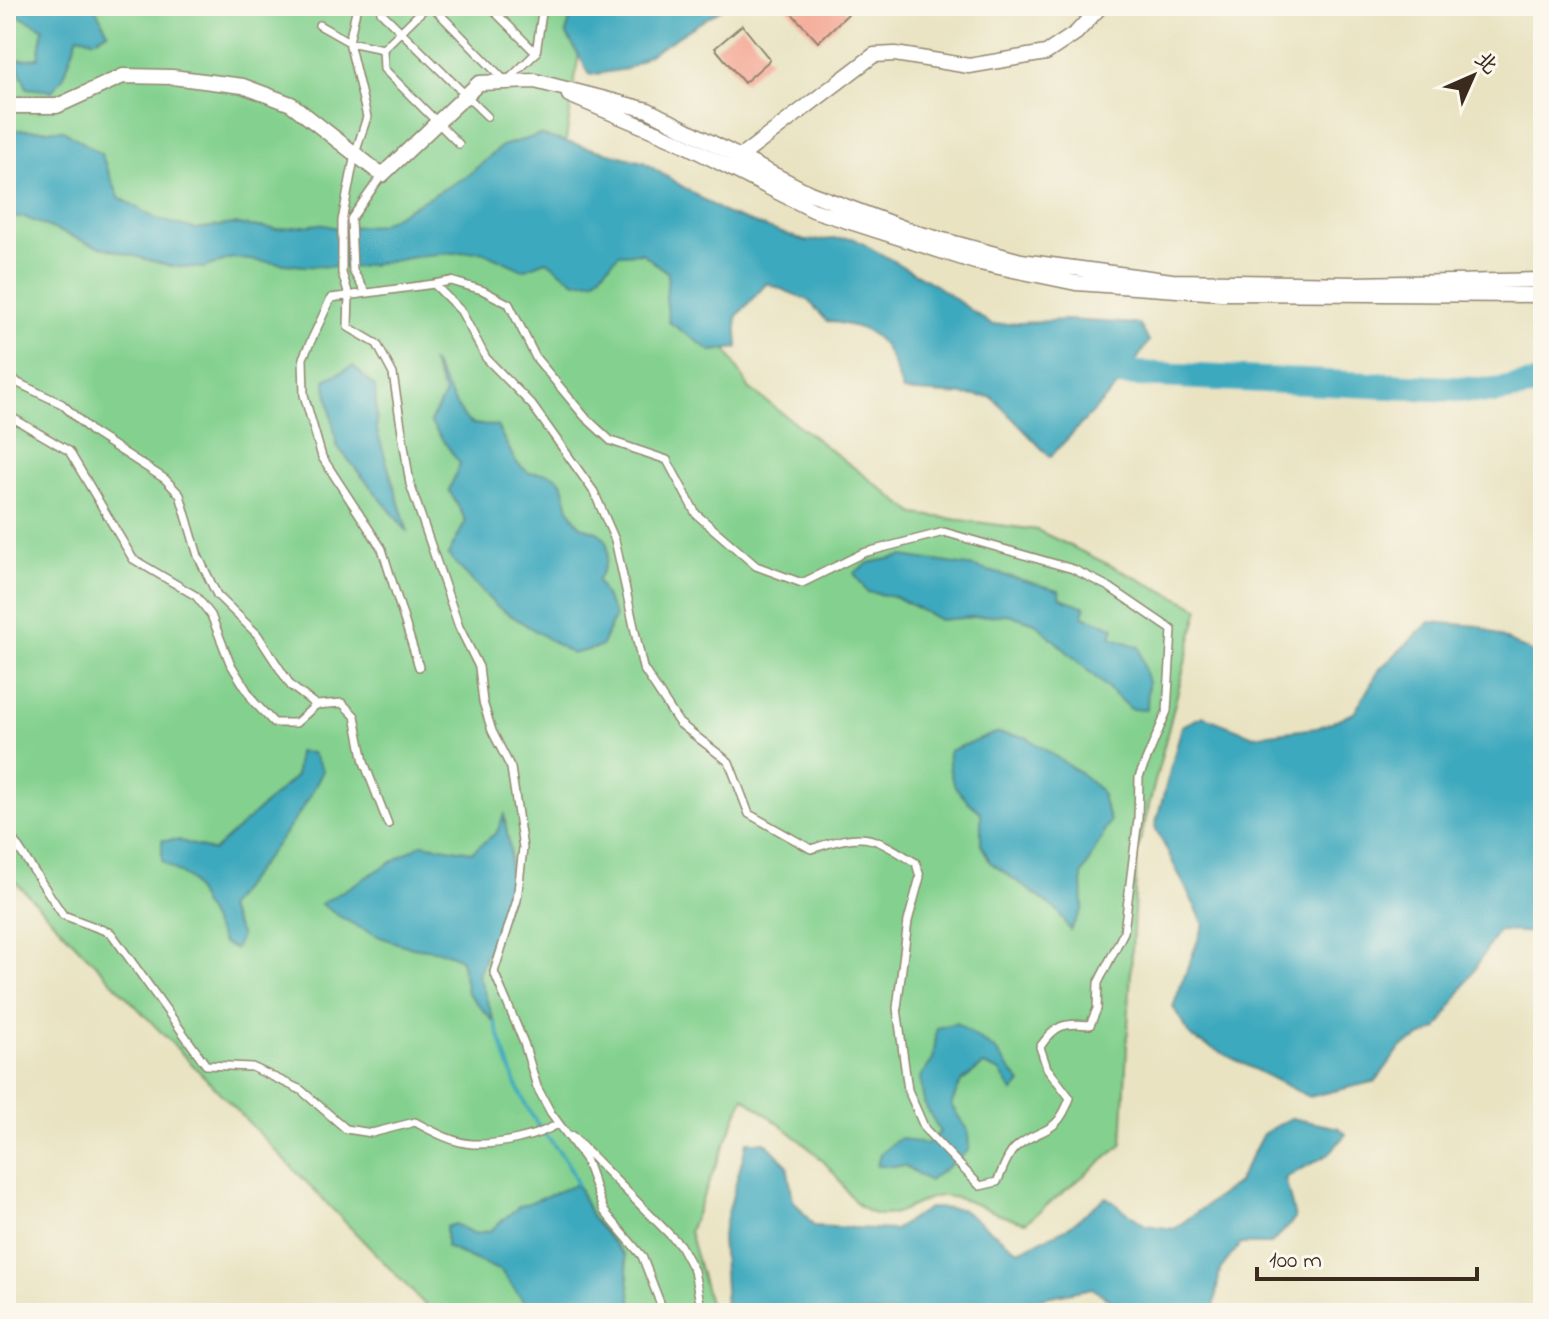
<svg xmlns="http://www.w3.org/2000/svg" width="1549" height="1319" font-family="'Indie Flower','LXGW WenKai TC',sans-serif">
<rect width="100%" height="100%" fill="#fbf7ec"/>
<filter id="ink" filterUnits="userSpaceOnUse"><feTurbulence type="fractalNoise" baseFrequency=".0125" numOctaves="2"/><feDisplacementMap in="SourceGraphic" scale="16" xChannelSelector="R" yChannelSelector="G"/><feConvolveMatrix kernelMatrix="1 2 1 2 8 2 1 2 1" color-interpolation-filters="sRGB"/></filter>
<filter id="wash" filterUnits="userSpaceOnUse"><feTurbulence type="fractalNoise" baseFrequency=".006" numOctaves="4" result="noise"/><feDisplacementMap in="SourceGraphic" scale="32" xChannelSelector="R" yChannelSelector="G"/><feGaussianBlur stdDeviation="1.8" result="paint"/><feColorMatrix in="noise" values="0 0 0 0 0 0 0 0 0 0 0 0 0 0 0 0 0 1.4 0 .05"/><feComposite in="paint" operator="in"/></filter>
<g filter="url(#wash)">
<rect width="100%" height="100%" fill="#e9e3c2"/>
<path fill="#84d18f" stroke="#607e56" stroke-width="2" d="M6 6H586L564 153 656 230 749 388 915 514 1037 530 1199 608 1137 853 1122 1145 1026 1222C998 1218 974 1199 945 1196 922 1194 902 1220 875 1214 856 1209 848 1192 837 1177 816 1148 772 1120 744 1097L689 1231 712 1313H433L6 872Z"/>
<path fill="#3ea9be" stroke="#3c6a6e" stroke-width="2" d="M7 6H94L108 32 94 40 78 36 64 76 52 91 27 88 15 60 38 58 43 28 11 12Z
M574 6H726L627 69 590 75 566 33Z
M6 130H63L101 154 119 197 156 219 195 229 234 224 277 229 320 224 337 228 379 225 467 176 502 146 540 135 643 162 725 213 805 241 853 238 935 285 992 325 1066 320 1139 324 1149 341 1125 378 1050 457 992 397 903 391C885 341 883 329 827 321L808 300 767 283 736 317 738 348 711 351 669 322 666 299 668 273 642 253 619 254 595 280 575 282 547 261 523 270 481 251 426 255 358 267 303 266 232 258 203 268 170 266 88 243 24 217 6 219Z
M431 361C440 374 460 417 470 423 477 426 489 425 497 426L516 462 529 473C578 469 556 498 578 523 584 530 594 529 600 534 615 546 605 569 597 580L615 616 601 647 572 654 496 606 448 555 466 521 449 490 460 464 430 422 445 394Z
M353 366 375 387 377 431 408 532 337 446 325 380Z
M903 556 974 567 1059 590 1061 598 1085 607 1083 616 1114 627 1111 637 1139 647 1148 683 1147 710 1131 709 1035 623 1008 614 940 620 896 597 867 592 854 573 869 563Z
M1430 622 1479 626 1543 658V933L1498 931 1438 1028 1401 1047 1376 1081 1309 1097 1192 1038 1173 1007 1204 924 1155 827 1182 726 1203 716 1254 736 1317 728 1354 713 1380 669Z
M996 733 1026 737 1080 773 1100 790 1110 821 1082 875 1083 908 1070 930 1058 911 990 862 981 844V813C957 791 947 784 949 751Z
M298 752 312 753 323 770C300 823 260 862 227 908L241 936 235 949 223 943 190 880 162 861V840H178L213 851 296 776Z
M504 815 510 850 509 900 478 974 495 1023 467 992 461 960C442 947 421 951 400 944 371 935 346 922 321 904L422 844 472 852 497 832Z
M956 1023 995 1050 1021 1083 1013 1092 1000 1072 984 1065 961 1082 951 1105 968 1131 969 1150 929 1181 905 1166H877L880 1154 900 1138 926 1145 940 1132 924 1103 920 1077 933 1060 937 1028Z
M1291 1118 1339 1128 1346 1134 1329 1154 1285 1178 1295 1219 1271 1244H1240L1220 1270 1213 1313H1130L1092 1288 1021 1302 1026 1313H729L726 1308 722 1236 747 1142H765L787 1165 793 1200 814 1226 894 1230 929 1208 961 1209 1019 1251 1066 1229 1106 1197 1145 1225 1174 1229 1237 1183 1263 1134Z
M577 1184 592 1218 625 1256 633 1313H532L501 1271 446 1247V1227L455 1224 475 1234 491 1230 518 1207Z"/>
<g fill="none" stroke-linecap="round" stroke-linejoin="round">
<path stroke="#3ea9be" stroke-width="4" d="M495 1023C506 1057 516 1092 536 1122 553 1147 566 1153 577 1184"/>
<path stroke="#3ea9be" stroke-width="26" d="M1095 372 1495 391 1543 383"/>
</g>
<g id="blocks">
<path fill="#f4a996" d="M785 6H841L848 14 818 42Z
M742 25 770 60 744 83 715 48Z"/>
</g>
</g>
<g filter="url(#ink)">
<use href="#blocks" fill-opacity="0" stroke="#928670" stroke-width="2"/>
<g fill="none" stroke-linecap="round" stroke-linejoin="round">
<defs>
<path id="lane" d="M357 6 349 42 367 117 355 154 342 221V273L349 295 348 327 377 344 393 374 410 484 459 627 479 667 483 702 492 731 511 768 523 848 517 900 494 972 524 1043 537 1087 551 1113 585 1159 604 1211 642 1256 664 1313
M427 6 383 49 384 69 459 144
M432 6 506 82 536 53 543 6
M489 6 536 53
M381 12 487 116
M319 25 349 42 383 49
M451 281 482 290 509 304 536 358 585 417 611 441 667 460 696 514 756 566 802 583 863 553 944 532 1073 569 1109 587 1172 630 1167 711 1139 777 1138 819 1124 932 1098 983 1097 1009 1090 1025C1064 1022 1055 1025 1040 1047L1047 1068 1070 1098C1055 1139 1041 1125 1015 1148 1007 1155 1002 1172 997 1182L980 1186 925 1129 908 1090 897 1008 908 921 920 877 916 863C868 833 864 832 811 849L749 814 729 762 679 723 643 668 615 540 594 492 532 405 486 358 461 311 434 284Z
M366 293 353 271 351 219 382 175
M6 371 18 383 62 404 92 432 165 479 180 495 198 556 217 595 257 634 291 686 316 705 296 723H274L254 702 230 663 211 615 196 596 133 559 69 451 6 414
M419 667 382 549 322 457 304 395 303 358 331 298 434 284
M316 705 342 703 355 716 364 762 388 824
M6 829 63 915 111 933 206 1065 252 1067 301 1090 346 1129 372 1133 415 1122C432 1131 453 1143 473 1144 499 1145 536 1137 558 1124
M572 1136 680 1245 694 1271 702 1313"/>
<path id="street" d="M569 95 675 140 813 210 975 262 1076 283 1221 293 1543 295
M6 106H57L123 76 172 77 243 86 291 104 382 175 479 83 535 81 648 110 810 193 917 233 1021 261 1172 281 1356 284 1543 280
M738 164 740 157 874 55 895 54 969 66 1046 53 1076 33 1101 6"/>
</defs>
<use href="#lane" stroke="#928670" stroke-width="10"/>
<use href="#street" stroke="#928670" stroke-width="17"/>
<use href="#lane" stroke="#fff" stroke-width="7"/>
<use href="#street" stroke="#fff" stroke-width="14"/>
</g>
</g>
<rect width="1549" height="1319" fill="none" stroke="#fbf7ec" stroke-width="32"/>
<g transform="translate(1473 76) rotate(45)" stroke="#fbf7ec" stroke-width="6" paint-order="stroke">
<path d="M0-6L14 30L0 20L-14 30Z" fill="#3b2a1e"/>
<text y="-12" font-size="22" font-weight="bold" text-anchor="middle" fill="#3b2a1e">北</text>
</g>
<path d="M1257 1267v12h220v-12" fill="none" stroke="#3b2a1e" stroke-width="4"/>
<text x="1269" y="1267" font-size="24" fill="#3b2a1e" stroke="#fbf7ec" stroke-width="6" paint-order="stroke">100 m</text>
</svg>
